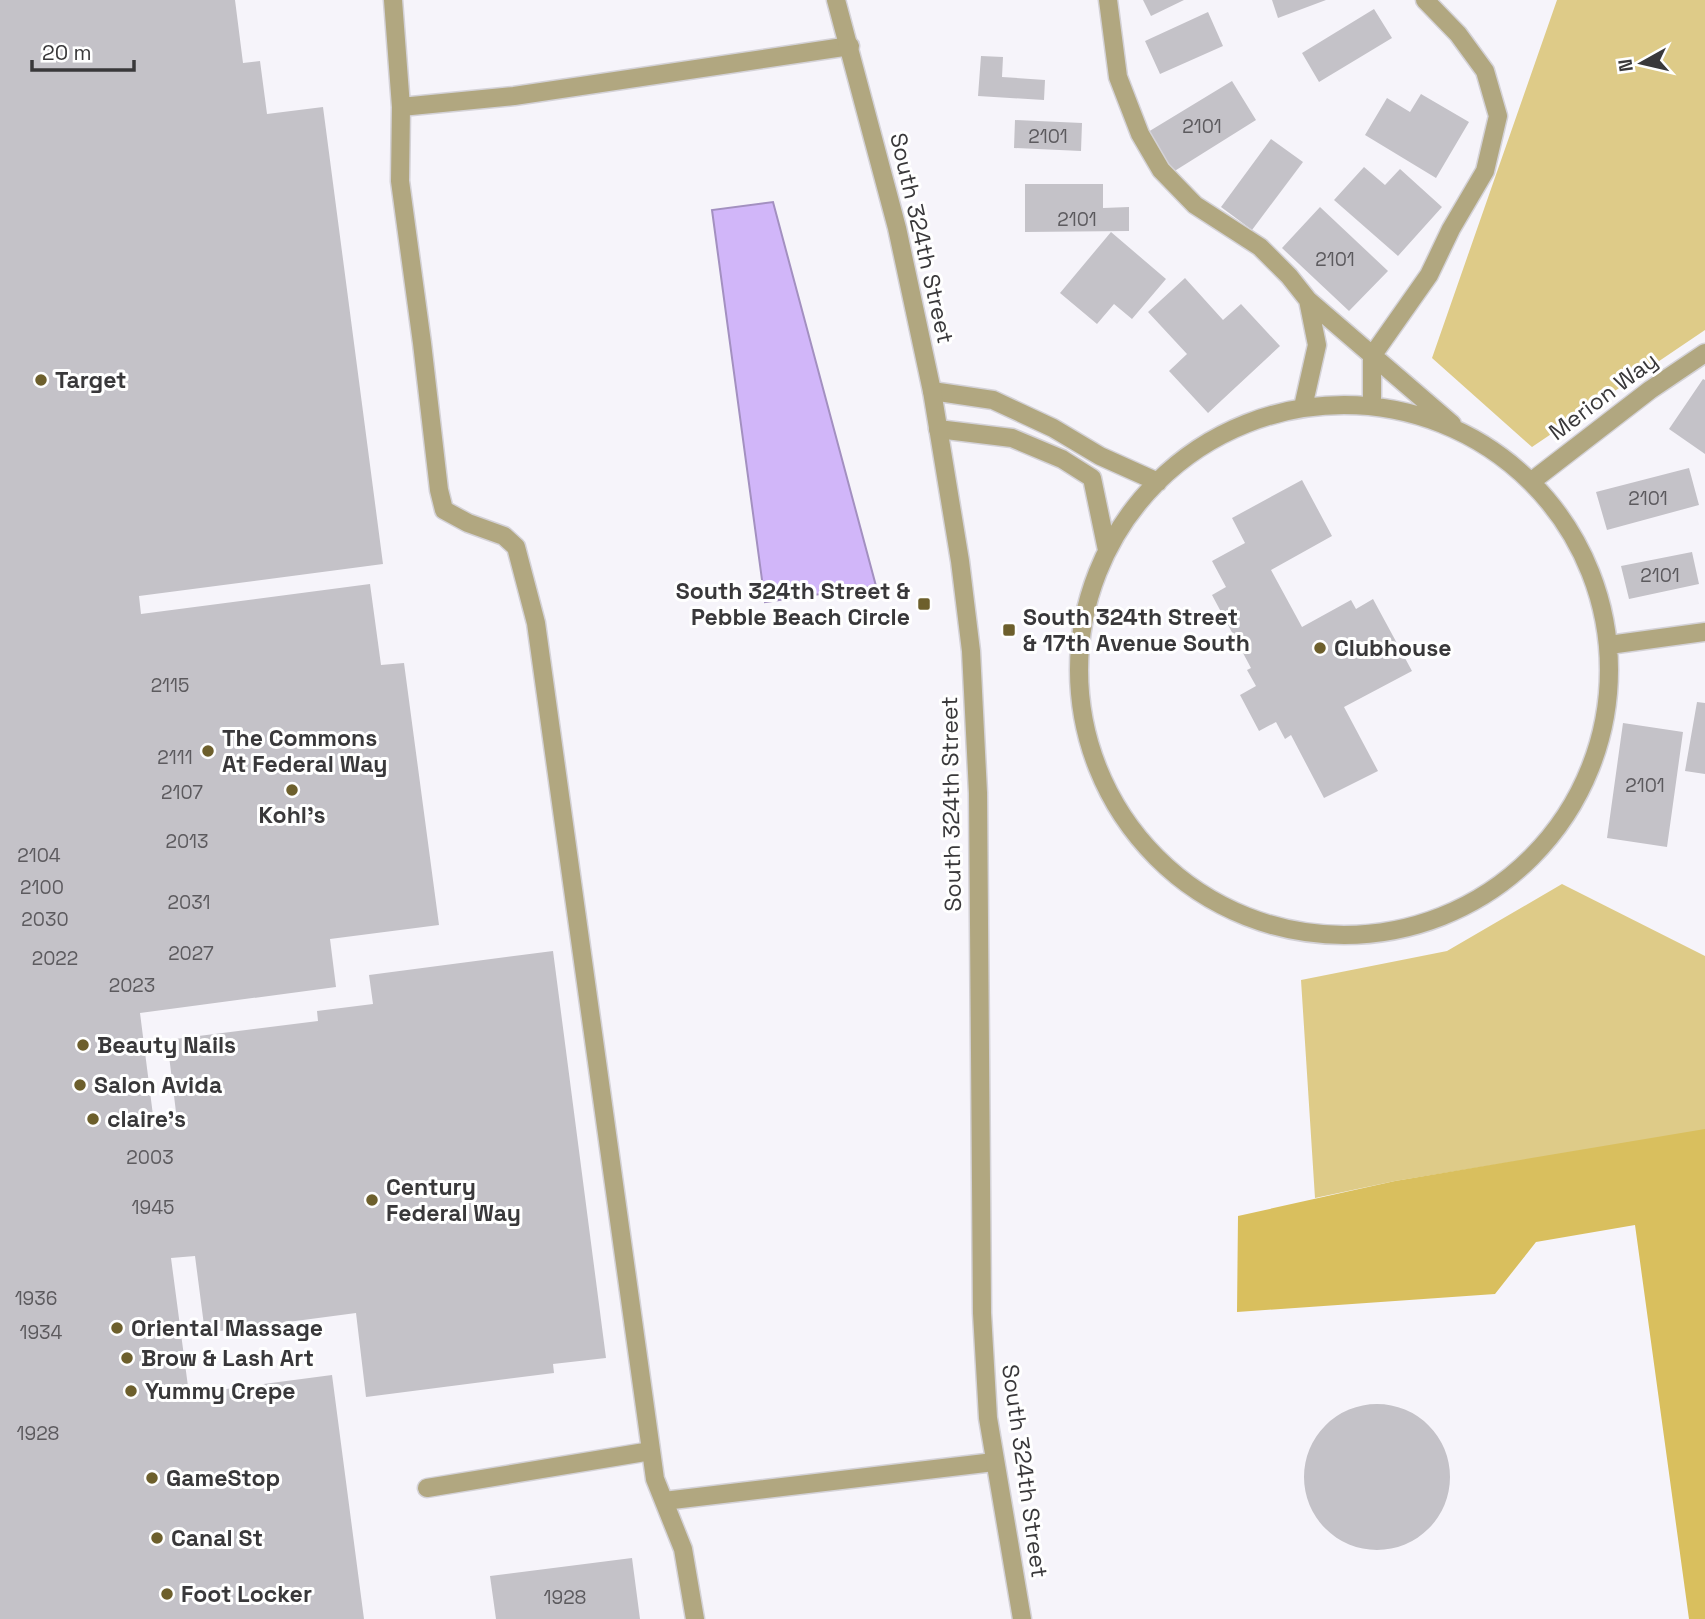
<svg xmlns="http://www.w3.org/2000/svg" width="1705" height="1619" font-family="'Space Grotesk',sans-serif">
<rect width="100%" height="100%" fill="#f6f4fa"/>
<path fill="#decb88" d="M1557 0H1705V330L1532 447 1432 358Z
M1562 884 1705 956V1131L1395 1181 1315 1198 1301 980 1447 951Z"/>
<path fill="#d9bf5e" d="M1705 1129V1619H1689L1635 1225 1536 1242 1495 1294 1237 1312 1238 1216 1395 1181Z"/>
<path fill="#d1b6f9" stroke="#a390c0" stroke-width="2" d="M773 202 876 586 765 602 712 210Z"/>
<path fill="#c4c2c8" d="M0 0H235L243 63 260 61 267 114 323 107 383 564 139 596 141 614 370 584 381 665 404 663 439 925 330 939 336 987 140 1013 154 1123 177 1120 167 1040 318 1021 317 1011 373 1004 369 975 553 951 606 1358 553 1364 554 1373 366 1397 356 1313 205 1333 195 1256 171 1258 189 1394 332 1375 364 1619H0Z
M1143 0H1184L1151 16Z
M1272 0H1326L1278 18Z
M1374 9 1392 38 1319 82 1302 53Z
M1208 12 1223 46 1160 74 1145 41Z
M981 56 1003 57 1002 77 1045 80 1044 100 978 96Z
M1232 81 1256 120 1173 172 1148 132Z
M1421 94 1469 122 1436 178 1365 135 1387 98 1410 112Z
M1015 120 1082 123 1081 151 1014 148Z
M1271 139 1303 162 1252 230 1221 207Z
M1364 167 1385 185 1400 169 1442 207 1398 256 1334 200Z
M1025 184H1103V208L1129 207V231L1025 232Z
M1320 207 1388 271 1349 311 1282 248Z
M1111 232 1166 279 1132 319 1114 304 1097 324 1060 293Z
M1185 278 1223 320 1241 304 1280 346 1208 413 1169 371 1187 354 1148 312Z
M1703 379 1705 380V454L1669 429Z
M1689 468 1699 505 1607 530 1596 492Z
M1302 480 1332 536 1271 570 1302 627 1351 600 1356 609 1373 599 1412 671 1344 707 1378 771 1324 798 1291 735 1285 739 1276 722 1259 731 1240 695 1256 686 1247 670 1251 668 1212 595 1226 587 1212 561 1245 543 1232 518Z
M1692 552 1699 584 1629 599 1621 566Z
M1697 702 1705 703V774L1685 771Z
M1623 723 1683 732 1667 847 1607 838Z
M1304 1477a73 73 0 1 1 146 0a73 73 0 1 1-146 0Z
M632 1558 640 1619H496L490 1576Z"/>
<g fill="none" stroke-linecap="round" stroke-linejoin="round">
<defs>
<path id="service" d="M393 0 401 107 400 181 422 343 439 490 444 510 468 523 504 536 516 547 536 623 655 1479 683 1549 695 1619
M401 107 514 96 850 46
M427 1488 651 1451
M664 1501 994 1462"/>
<path id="minor" d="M1108 0 1118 77 1140 134 1161 170 1195 205 1260 247 1289 276 1308 300 1317 345 1303 407
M1308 300 1452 424
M932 391 993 400 1053 428 1100 456 1158 482
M1079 670a265 265 0 1 1 530 0a265 265 0 1 1-530 0Z
M1372 406V356L1429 275 1451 229 1485 171 1498 116 1485 71 1458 34 1425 0
M938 429 1012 438 1062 459 1092 478 1107 550
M1532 481 1650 390 1705 353
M1609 645 1705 632"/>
<path id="tertiary" d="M836 0 897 228 932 391 960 561 971 651 978 793 982 1313 988 1418 1022 1619"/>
</defs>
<use href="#service" stroke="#d4d2d7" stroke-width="21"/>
<use href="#minor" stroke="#d4d2d7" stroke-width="21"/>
<use href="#tertiary" stroke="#d4d2d7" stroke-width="21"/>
<use href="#service" stroke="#b1a780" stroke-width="18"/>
<use href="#minor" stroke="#b1a780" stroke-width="18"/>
<use href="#tertiary" stroke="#b1a780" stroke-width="18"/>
</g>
<g fill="#6d5f2c" stroke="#fff" stroke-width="2.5">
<circle cx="41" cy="380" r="7"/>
<rect x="917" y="597" width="14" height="14" rx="3.5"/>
<rect x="1002" y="623" width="14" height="14" rx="3.5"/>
<circle cx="1320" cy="648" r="7"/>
<circle cx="208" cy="751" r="7"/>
<circle cx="292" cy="790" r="7"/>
<circle cx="83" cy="1045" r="7"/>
<circle cx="80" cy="1085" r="7"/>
<circle cx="93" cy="1119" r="7"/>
<circle cx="372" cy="1200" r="7"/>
<circle cx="117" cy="1328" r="7"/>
<circle cx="127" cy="1358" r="7"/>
<circle cx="131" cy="1391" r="7"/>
<circle cx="152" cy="1478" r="7"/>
<circle cx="157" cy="1538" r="7"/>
<circle cx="167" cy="1594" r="7"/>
</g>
<g text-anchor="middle" stroke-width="6" stroke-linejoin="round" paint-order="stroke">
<g font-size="19" fill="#5c5a5e">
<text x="1202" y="133">2101</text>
<text x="1048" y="143">2101</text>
<text x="1077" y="226">2101</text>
<text x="1335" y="266">2101</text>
<text x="1648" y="505">2101</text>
<text x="1660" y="582">2101</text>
<text x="170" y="692">2115</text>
<text x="175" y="764">2111</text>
<text x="1645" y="792">2101</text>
<text x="182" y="799">2107</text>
<text x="187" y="848">2013</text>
<text x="39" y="862">2104</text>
<text x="42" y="894">2100</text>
<text x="189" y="909">2031</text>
<text x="45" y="926">2030</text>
<text x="191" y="960">2027</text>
<text x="55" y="965">2022</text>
<text x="132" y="992">2023</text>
<text x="150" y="1164">2003</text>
<text x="153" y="1214">1945</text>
<text x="36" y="1305">1936</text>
<text x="41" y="1339">1934</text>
<text x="38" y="1440">1928</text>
<text x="565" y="1604">1928</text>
</g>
<g font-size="23" fill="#39383a" stroke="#fff">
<text transform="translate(922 238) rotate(77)" y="8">South 324th Street</text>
<text transform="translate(1603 396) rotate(-37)" y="8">Merion Way</text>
<text transform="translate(951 804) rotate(-91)" y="8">South 324th Street</text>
<text transform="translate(1025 1471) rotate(82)" y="8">South 324th Street</text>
</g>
<g font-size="23" font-weight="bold" fill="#39383a" stroke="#fff" text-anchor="start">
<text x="55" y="388">Target</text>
<text x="910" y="599" text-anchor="end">South 324th Street &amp;<tspan x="910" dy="26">Pebble Beach Circle</tspan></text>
<text x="1023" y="625">South 324th Street<tspan x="1023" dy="26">&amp; 17th Avenue South</tspan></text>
<text x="1334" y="656">Clubhouse</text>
<text x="222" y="746">The Commons<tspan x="222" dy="26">At Federal Way</tspan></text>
<text x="292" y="823" text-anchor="middle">Kohl's</text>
<text x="97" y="1053">Beauty Nails</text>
<text x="94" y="1093">Salon Avida</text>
<text x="107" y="1127">claire's</text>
<text x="386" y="1195">Century<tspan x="386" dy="26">Federal Way</tspan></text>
<text x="131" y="1336">Oriental Massage</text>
<text x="141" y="1366">Brow &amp; Lash Art</text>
<text x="145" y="1399">Yummy Crepe</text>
<text x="166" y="1486">GameStop</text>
<text x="171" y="1546">Canal St</text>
<text x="181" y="1602">Foot Locker</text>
</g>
</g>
<g transform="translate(1642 63) rotate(262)" stroke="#ffffff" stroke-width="5" paint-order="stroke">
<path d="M0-5L12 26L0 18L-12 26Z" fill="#39383a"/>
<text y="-10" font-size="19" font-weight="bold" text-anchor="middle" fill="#39383a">N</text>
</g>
<path d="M32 60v10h102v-10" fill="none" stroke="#39383a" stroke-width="3.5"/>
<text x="42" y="60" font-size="21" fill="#39383a" stroke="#ffffff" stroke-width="5" paint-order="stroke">20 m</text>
</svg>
